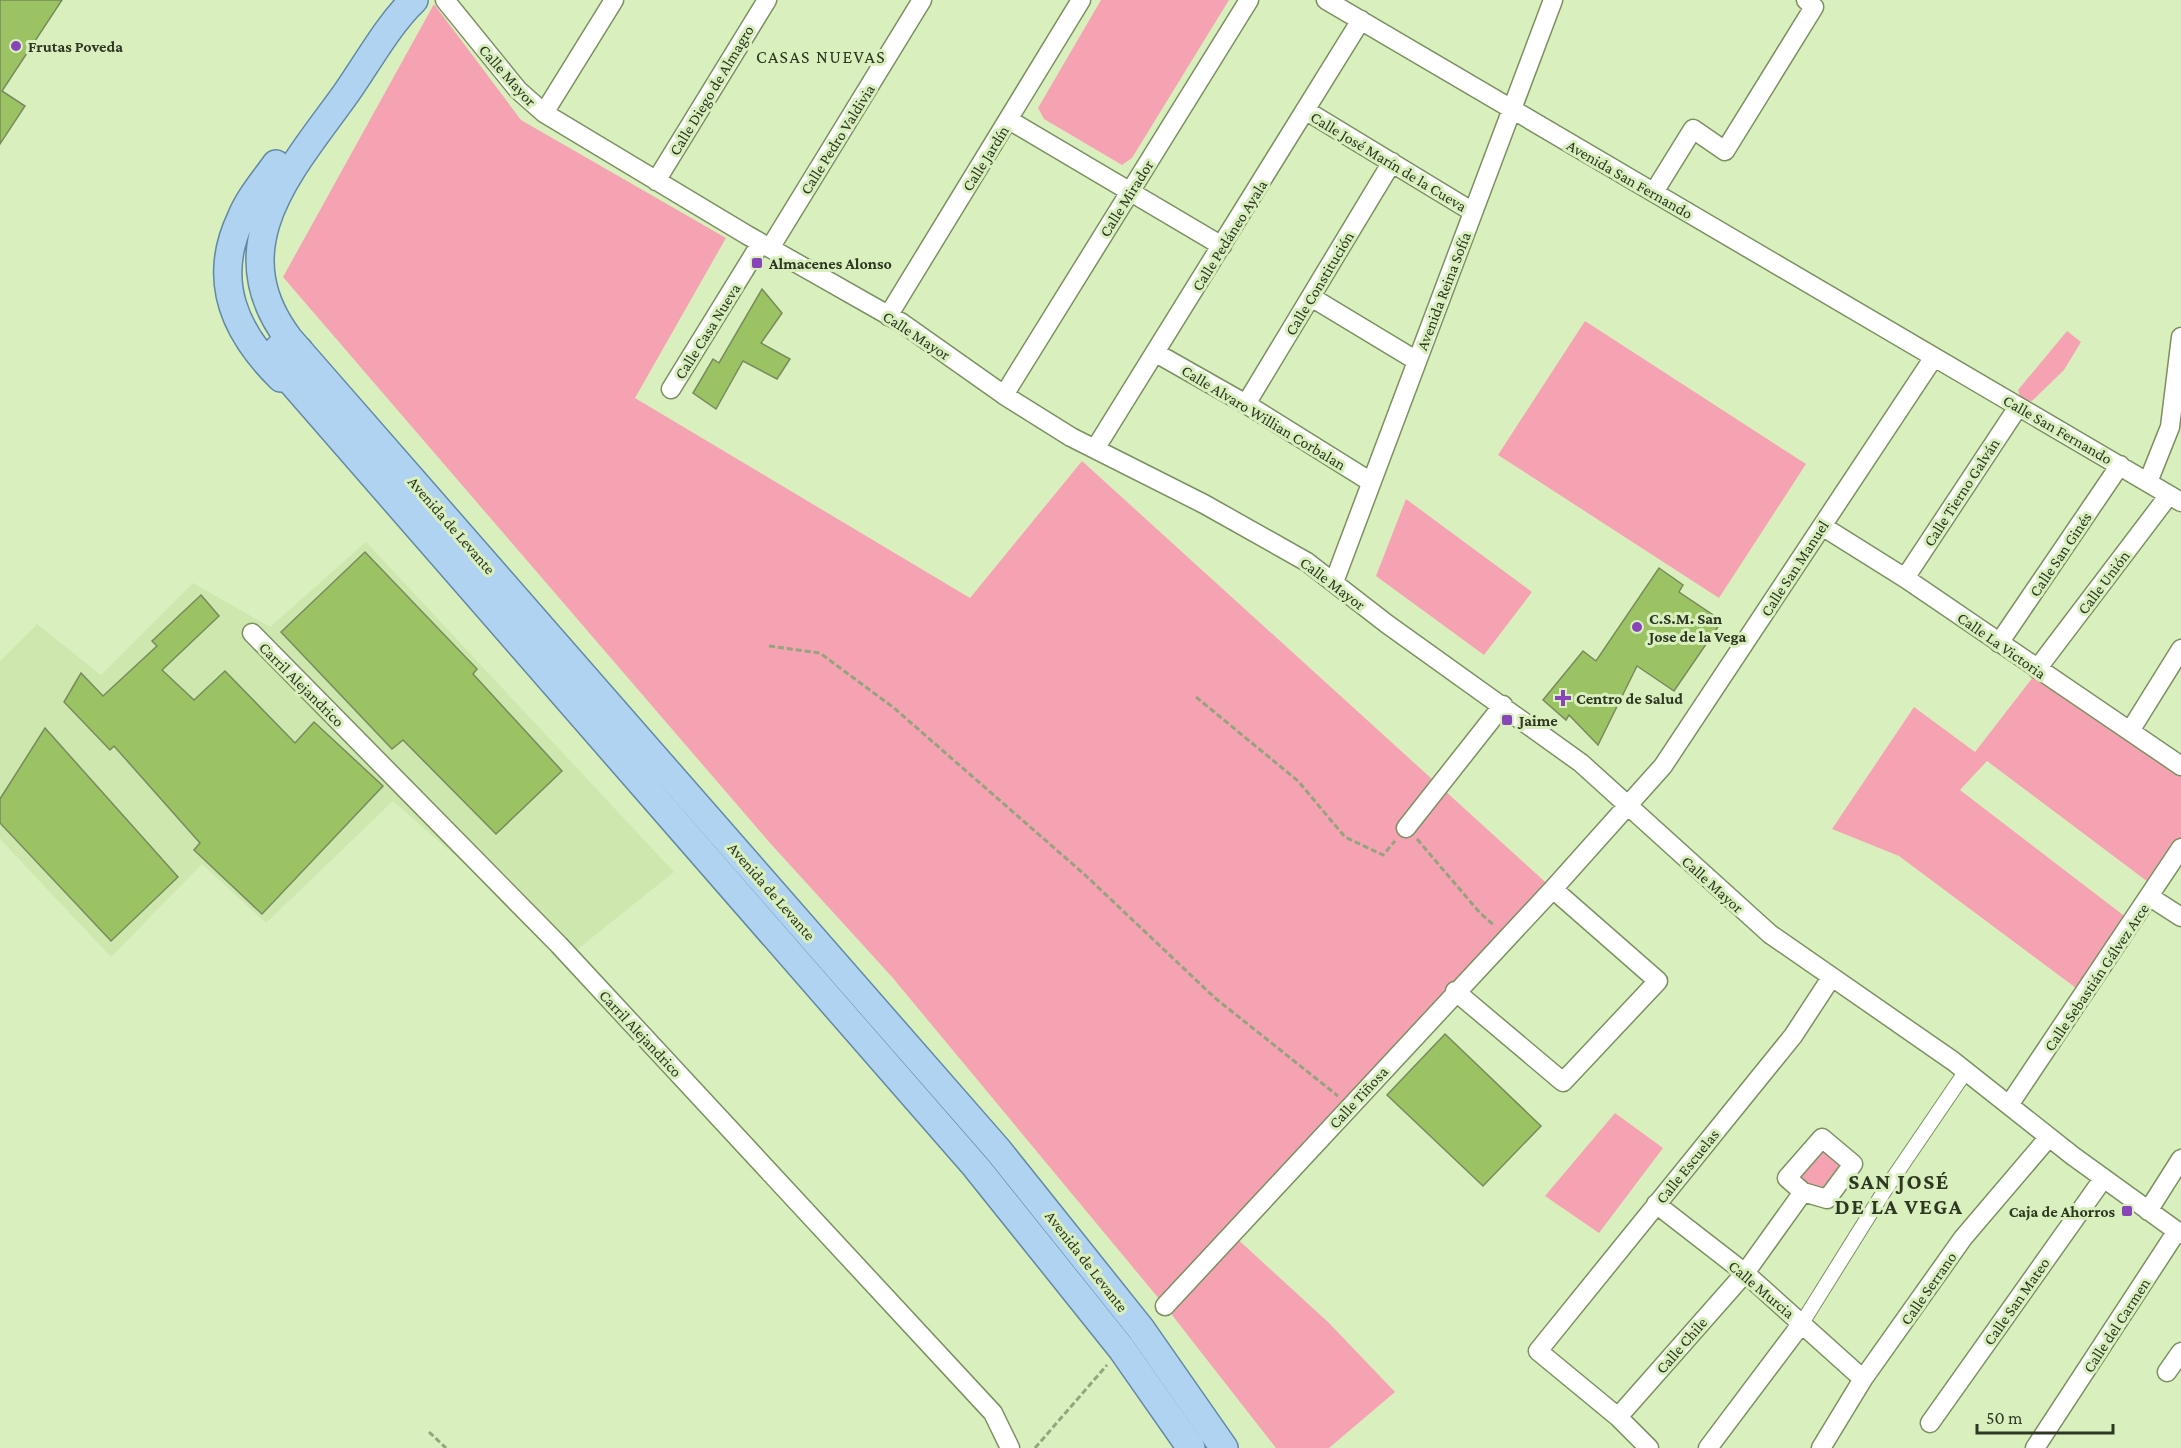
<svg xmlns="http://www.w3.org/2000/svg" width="2181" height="1448" font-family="'Crimson Pro',serif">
<rect width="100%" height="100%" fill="#d9f0be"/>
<path fill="#cde7ae" d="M366 542 674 872 569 956 393 801 266 923 202 864 111 957 0 839V661L37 624 101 675 193 583 270 627Z"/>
<path fill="#f5a3b2" d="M1101 0H1229L1132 158 1122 165 1044 119 1038 108Z
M434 4 521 120 726 238 635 398 970 598 1082 461 1553 889 1232 1234 1329 1323 1395 1392 1329 1448H1276L1165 1306 892 977 770 843 283 277Z
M1585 321 1806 464 1719 598 1498 455Z
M2067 331 2081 342 2064 370 2032 401 2021 400 2018 390Z
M1406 499 1532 592 1484 655 1376 576Z
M2037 672 2181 770V842L2152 885 1987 761 1960 790 2127 918 2080 991 1899 856 1832 829 1914 707 1975 752Z
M1615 1113 1663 1148 1599 1233 1545 1196Z
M1823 1144 1843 1167 1817 1196 1793 1178Z"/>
<path fill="#9bc263" stroke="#778b5d" stroke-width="1.5" d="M0 0H62L2 91 25 106 0 144Z
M762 289 782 313 761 343 790 359 777 379 743 361 716 409 693 393 713 359 719 363Z
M365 552 477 669 473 674 562 771 496 834 403 740 392 749 281 632Z
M1659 568 1683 585 1679 592 1722 621 1674 691 1637 666 1598 745 1569 715 1566 720 1543 700 1583 651 1596 661Z
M201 595 219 616 162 670 194 700 225 671 295 743 314 722 383 786 262 914 194 850 200 843 114 746 110 750 64 702 81 673 103 696 157 646 152 641Z
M45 728 178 877 111 941 0 823V799Z
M1445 1034 1541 1126 1483 1186 1387 1095Z"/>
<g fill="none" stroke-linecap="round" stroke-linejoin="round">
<defs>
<path id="pedestrian" d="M1802 1323 1885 1190 1966 1071"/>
<path id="minor" d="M445 0 518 90 544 113 747 235 902 323 1004 395 1071 437 1204 504 1307 562 1387 624 1581 763 1770 934 1953 1061 2073 1156 2181 1234
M1326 0 2181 502
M1305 110 1473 212
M544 113 614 0
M1009 120 1222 246
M656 181 767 0
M1654 192 1693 129 1725 151 1814 7 1806 0
M770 248 922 0
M1311 297 1417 361
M888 316 1081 0
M1156 353 1246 404 1371 482
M671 389 761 243
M1004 395 1249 0
M1246 404 1392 162
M1095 449 1361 20
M2148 482 2170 427 2181 337
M1822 526 1905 578 2181 766
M1905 578 2018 407
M1334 582 1553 0
M252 633 559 945 993 1413 1010 1448
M1999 643 2120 465
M2037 669 2169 495
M2130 731 2181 649
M1406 828 1503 705
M2150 897 2181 917
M1455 991 1563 1082 1658 981 1553 889
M2009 1105 2181 848
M1822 1138 1853 1164 1827 1199 1803 1192 1787 1178Z
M1656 1204 1745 1273 1863 1379
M2148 1211 2181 1159
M1165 1306 1553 889 1663 766 1934 357
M2167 1372 2181 1352
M1618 1417 1745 1273 1803 1192
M1930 1423 2103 1179
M1649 1448 1618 1417 1538 1351 1793 1036 1831 978
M1708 1448 1802 1323
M1821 1448 1863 1379 1963 1238 2049 1137
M2035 1448 2177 1231"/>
<path id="primary" d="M414 0C388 25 368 62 347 92 293 168 218 245 289 339L998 1150 1141 1329 1224 1448
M276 164C264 181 249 198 241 218 211 281 235 333 281 378
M299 350 293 345 281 346 275 352 276 364 976 1167 1121 1348 1191 1448"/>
</defs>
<use href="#pedestrian" stroke="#7c9062" stroke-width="16"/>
<use href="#minor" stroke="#7c9062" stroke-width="21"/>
<use href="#primary" stroke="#6189a4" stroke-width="30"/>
<path stroke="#93a47e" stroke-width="3" stroke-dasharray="6 3" stroke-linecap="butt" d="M769 646 820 653 894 708 1084 874 1215 998 1338 1096
M1196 697 1298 781 1345 837 1383 855 1395 841
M1417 839 1480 913 1495 926
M429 1432 446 1448
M1035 1448 1107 1365"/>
<use href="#pedestrian" stroke="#fff" stroke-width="14"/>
<use href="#minor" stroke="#fff" stroke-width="18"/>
<use href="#primary" stroke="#b1d3f2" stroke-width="27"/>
</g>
<g fill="#8845ba" stroke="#d9f0be" stroke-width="2">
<circle cx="16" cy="46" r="6"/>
<rect x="751" y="257" width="12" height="12" rx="3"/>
<circle cx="1637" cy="627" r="6"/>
<path d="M1560 689h6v6h6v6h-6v6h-6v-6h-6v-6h6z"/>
<rect x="1501" y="714" width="12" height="12" rx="3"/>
<rect x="2121" y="1205" width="12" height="12" rx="3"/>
</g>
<g text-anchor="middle" stroke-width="6" stroke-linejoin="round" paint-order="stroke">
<g font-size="16" font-weight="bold" fill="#2e3723" stroke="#d9f0be" text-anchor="start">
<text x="28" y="52">Frutas Poveda</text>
<text x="769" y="269">Almacenes Alonso</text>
<text x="1649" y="624">C.S.M. San<tspan x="1649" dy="18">Jose de la Vega</tspan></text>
<text x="1576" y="704">Centro de Salud</text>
<text x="1519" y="726">Jaime</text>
<text x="2115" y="1217" text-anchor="end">Caja de Ahorros</text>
</g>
<g font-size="16" fill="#2e3723" stroke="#d9f0be">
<text transform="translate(508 75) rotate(48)" y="6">Calle Mayor</text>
<text transform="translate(711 90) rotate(-59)" y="6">Calle Diego de Almagro</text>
<text transform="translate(837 139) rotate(-58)" y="6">Calle Pedro Valdivia</text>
<text transform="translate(985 158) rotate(-58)" y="6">Calle Jardín</text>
<text transform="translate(1389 161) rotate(31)" y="6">Calle José Marín de la Cueva</text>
<text transform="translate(1630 179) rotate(30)" y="6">Avenida San Fernando</text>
<text transform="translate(1126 198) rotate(-58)" y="6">Calle Mirador</text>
<text transform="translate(1229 235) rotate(-58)" y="6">Calle Pedáneo Ayala</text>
<text transform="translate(1319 283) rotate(-59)" y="6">Calle Constitución</text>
<text transform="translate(1443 291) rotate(-69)" y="6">Avenida Reina Sofía</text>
<text transform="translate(707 331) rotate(-58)" y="6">Calle Casa Nueva</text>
<text transform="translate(917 335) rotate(33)" y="6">Calle Mayor</text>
<text transform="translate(1264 417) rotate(31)" y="6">Calle Alvaro Willian Corbalan</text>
<text transform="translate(2058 429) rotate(30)" y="6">Calle San Fernando</text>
<text transform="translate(1961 492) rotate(-57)" y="6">Calle Tierno Galván</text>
<text transform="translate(452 525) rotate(49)" y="6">Avenida de Levante</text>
<text transform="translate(2060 554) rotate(-56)" y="6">Calle San Ginés</text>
<text transform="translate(1794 568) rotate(-57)" y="6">Calle San Manuel</text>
<text transform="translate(2103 582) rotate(-53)" y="6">Calle Unión</text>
<text transform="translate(1333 583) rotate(37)" y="6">Calle Mayor</text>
<text transform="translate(2002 645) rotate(35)" y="6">Calle La Victoria</text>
<text transform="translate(302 684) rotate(45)" y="6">Carril Alejandrico</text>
<text transform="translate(1713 884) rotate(42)" y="6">Calle Mayor</text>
<text transform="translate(772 891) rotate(49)" y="6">Avenida de Levante</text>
<text transform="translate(2096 977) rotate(-56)" y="6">Calle Sebastián Gálvez Arce</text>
<text transform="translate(641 1033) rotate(47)" y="6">Carril Alejandrico</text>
<text transform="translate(1358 1097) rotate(-47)" y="6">Calle Tiñosa</text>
<text transform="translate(1687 1166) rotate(-51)" y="6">Calle Escuelas</text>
<text transform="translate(1087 1261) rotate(52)" y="6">Avenida de Levante</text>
<text transform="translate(1928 1288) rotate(-55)" y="6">Calle Serrano</text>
<text transform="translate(1762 1289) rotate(40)" y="6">Calle Murcia</text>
<text transform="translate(2016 1301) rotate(-55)" y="6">Calle San Mateo</text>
<text transform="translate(2116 1325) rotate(-57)" y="6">Calle del Carmen</text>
<text transform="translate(1681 1345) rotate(-49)" y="6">Calle Chile</text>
</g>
<g font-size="18" letter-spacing="1.5" fill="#2e3723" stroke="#d9f0be">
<text x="821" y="63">CASAS NUEVAS</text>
</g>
<g font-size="22" font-weight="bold" letter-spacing="1.5" fill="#2e3723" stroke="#d9f0be">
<text x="1899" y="1189">SAN JOSÉ<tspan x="1899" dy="25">DE LA VEGA</tspan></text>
</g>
</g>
<path d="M1977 1424v9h136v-9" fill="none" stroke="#2e3723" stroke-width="3"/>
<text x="1986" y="1424" font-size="18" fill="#2e3723" stroke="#d9f0be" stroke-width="4.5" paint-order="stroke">50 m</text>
</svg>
